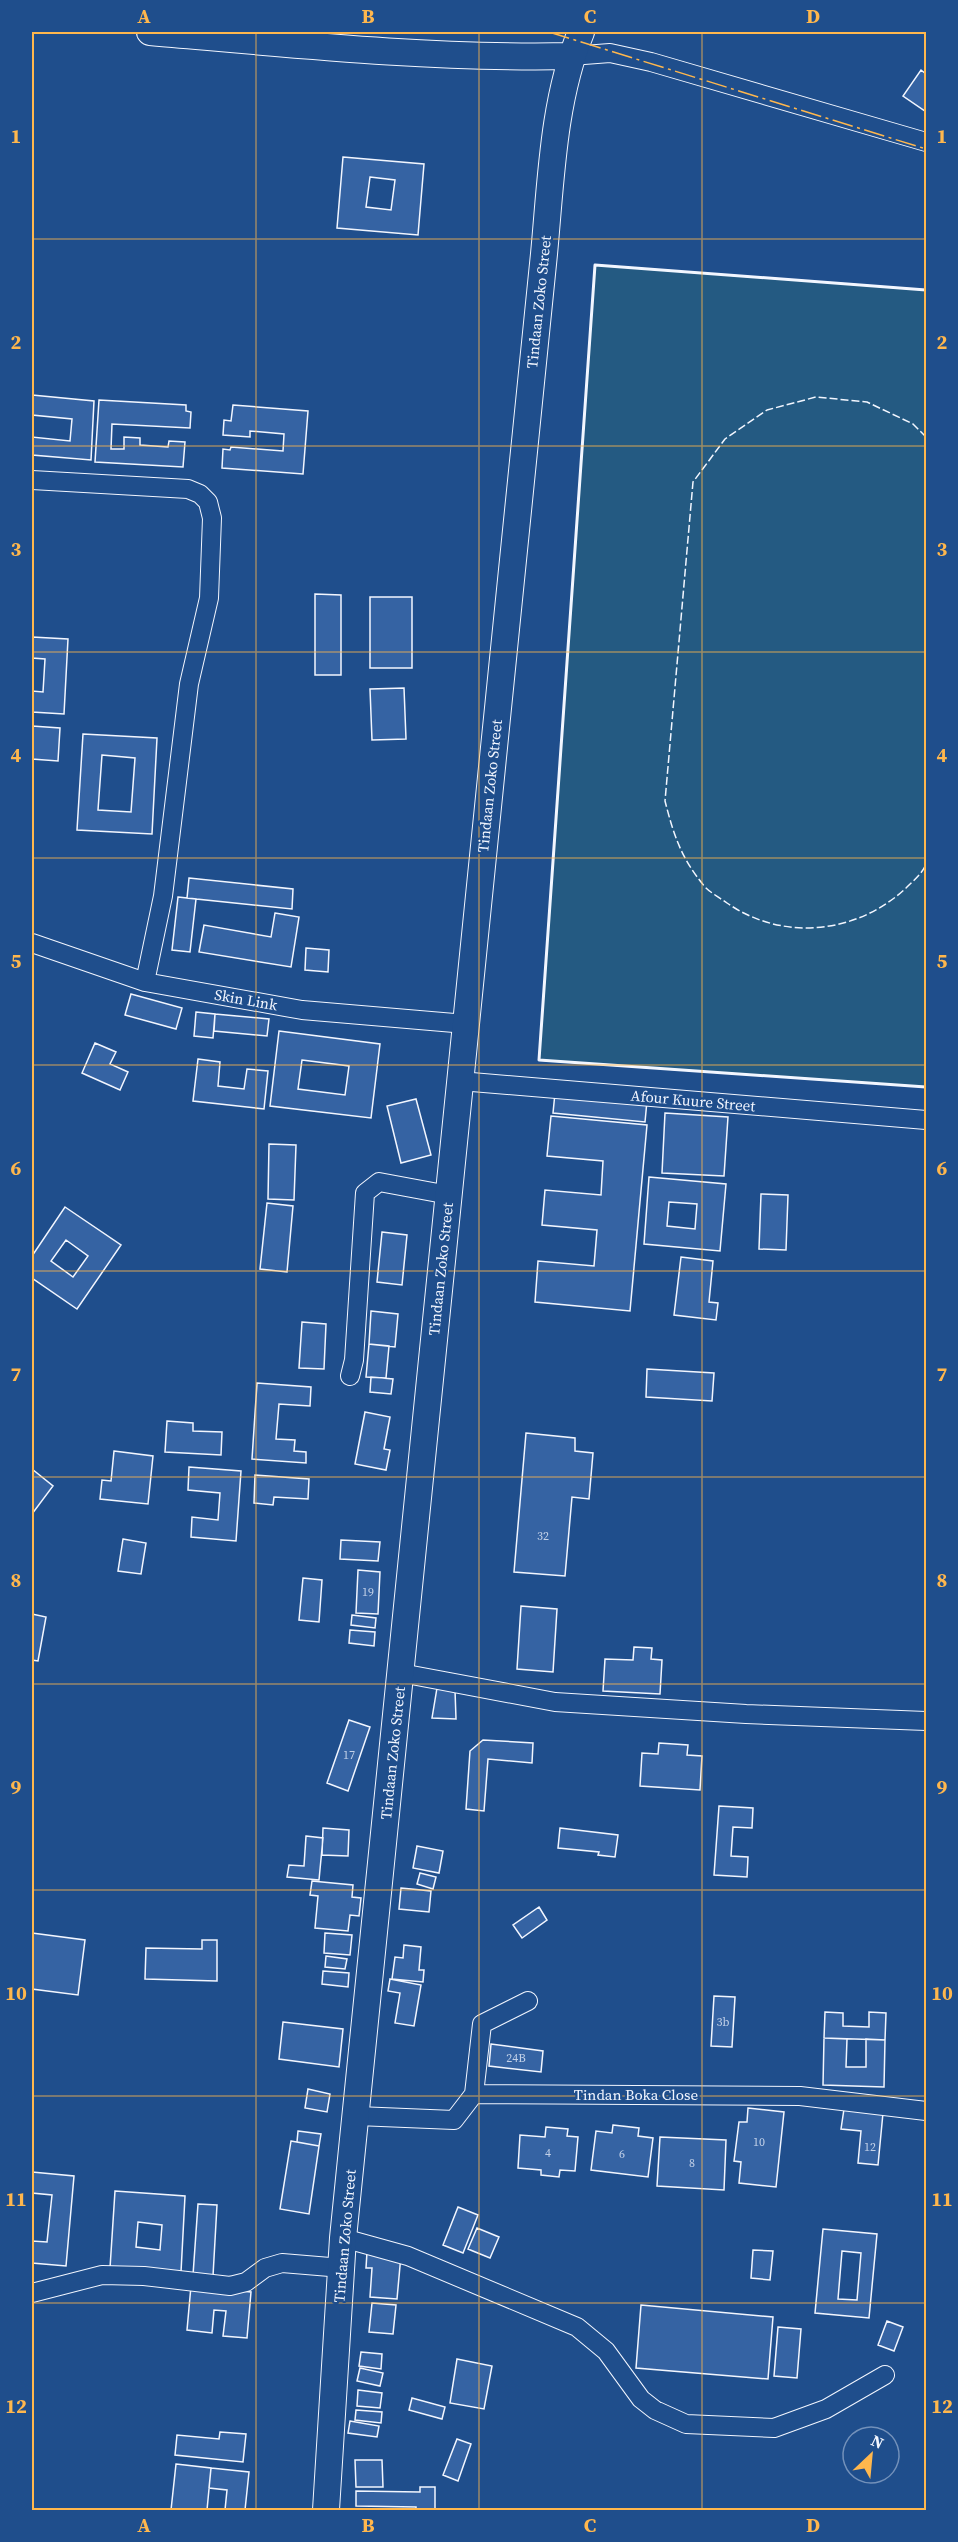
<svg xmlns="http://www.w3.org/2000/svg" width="958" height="2542" font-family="'Source Serif 4',serif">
<rect width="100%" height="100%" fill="#1f4e8c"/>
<path fill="#245a82" stroke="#a8bbd7" stroke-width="1.5" d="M595 265 926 290V1087L539 1060Z"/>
<path fill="#3563a3" stroke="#f2f6ff" stroke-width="1.5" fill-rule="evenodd" d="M921 70 926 74 925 111 903 96Z
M343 157 424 164 418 235 337 228ZM370 177 395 180 391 210 366 207Z
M32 395 94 401 91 460 32 455V437L70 441 72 419 32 415Z
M99 400 186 405V411L191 412 190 428 112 424 111 449H124V437L140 438V445L168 447 169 441 185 442 183 467 95 462Z
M233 405 308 411 303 474 222 468 223 449 230 450 231 447 283 451 284 434 250 431V437L223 435 224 420 231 421Z
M315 594 341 595V675H315Z
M370 597H412V668H370Z
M32 637 68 639 64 714 32 712V691L43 692 45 659 32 658Z
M404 688 406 739 372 740 370 689Z
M32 726 60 728 58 761 32 759Z
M83 734 157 738 152 834 77 830ZM102 755 135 758 131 812 98 810Z
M189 878 293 889 292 909 187 898Z
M178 897 196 899 190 952 172 950Z
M275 913 299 917 291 967 199 952 204 925 271 937Z
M306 948 329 950 328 972 305 970Z
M131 994 182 1008 176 1029 125 1015Z
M196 1012 215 1014 213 1038 194 1036Z
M215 1014 269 1019 267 1036 214 1031Z
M279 1031 380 1044 371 1118 270 1106ZM302 1060 349 1066 345 1095 298 1089Z
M95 1043 116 1052 110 1064 128 1072 120 1090 82 1073Z
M198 1059 220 1062 218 1086 244 1089 247 1069 268 1071 264 1109 193 1101Z
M555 1093 647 1101 645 1122 553 1113Z
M416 1099 431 1155 401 1163 387 1106Z
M665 1113 728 1117 724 1176 662 1173Z
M551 1116 647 1125 630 1311 535 1302 538 1261 594 1266 597 1230 542 1225 545 1190 601 1195 603 1161 547 1156Z
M269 1144 296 1145 294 1200 268 1199Z
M649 1177 726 1184 720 1251 644 1244ZM669 1202 697 1204 695 1229 667 1226Z
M761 1194 788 1195 786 1250 759 1249Z
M267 1203 293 1206 287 1272 260 1269Z
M65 1207 121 1245 77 1309 32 1278V1256ZM66 1240 88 1256 73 1277 51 1261Z
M382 1232 407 1235 402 1285 377 1282Z
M681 1257 713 1261 709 1302 718 1303 716 1320 674 1315Z
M371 1311 398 1314 395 1347 369 1344Z
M302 1322 326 1324 324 1369 299 1368Z
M369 1344 389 1346 386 1378 366 1377Z
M647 1369 714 1373 712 1401 646 1397Z
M371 1377 393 1379 391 1394 370 1392Z
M257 1383 311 1387 310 1406 279 1404 276 1439 295 1440 294 1451 306 1452V1463L252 1459Z
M365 1412 390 1417 384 1449 390 1450 386 1470 355 1464Z
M167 1421 193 1423V1431L222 1432 221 1455 165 1452Z
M526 1433 575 1438V1451L593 1453 589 1499 572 1497 565 1576 514 1572Z
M114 1451 153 1456 148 1504 100 1499 102 1480 111 1481Z
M189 1467 241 1471 236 1541 191 1537 192 1517 218 1520 220 1493 188 1490Z
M32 1469 53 1486 32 1514Z
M255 1475 309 1479 308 1499 274 1497 273 1505 254 1503Z
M123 1539 146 1543 141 1574 118 1571Z
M341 1540 380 1542 378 1561 340 1559Z
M358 1570 380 1572 378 1614 356 1613Z
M303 1578 322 1580 319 1622 299 1620Z
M521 1606 557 1609 553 1672 517 1669Z
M32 1614 46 1617 38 1661 32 1660Z
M352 1615 376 1618 375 1628 351 1625Z
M350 1630 375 1632 374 1646 349 1643Z
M634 1647 652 1648 651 1659 662 1660 660 1694 603 1691 605 1659 633 1660Z
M437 1688 455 1690 456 1719 432 1718Z
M349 1720 370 1727 348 1791 327 1783Z
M483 1740 533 1743 532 1763 488 1759 484 1811 466 1809 470 1751Z
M659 1743 688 1745 687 1755 702 1756 700 1790 640 1786 642 1753 658 1754Z
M719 1806 753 1808 752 1828 733 1827 731 1856 748 1857 747 1877 714 1875Z
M323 1828 349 1830 348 1856 322 1855Z
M560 1828 618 1835 615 1857 598 1855 599 1852 558 1848Z
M306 1836 323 1838 319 1880 287 1877 289 1865 304 1866Z
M417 1846 443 1851 439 1873 413 1868Z
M420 1873 436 1877 433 1889 417 1884Z
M312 1881 353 1885 352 1897 361 1898 359 1916 350 1915 348 1931 315 1928 318 1896 310 1895Z
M401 1888 431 1891 429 1912 399 1909Z
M539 1907 547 1920 522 1938 513 1925Z
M32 1933 85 1940 78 1995 32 1989Z
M325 1933 352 1935 350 1955 324 1953Z
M202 1940H217V1981L145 1979 146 1948 202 1949Z
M404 1945 421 1947 419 1970H424L423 1982 392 1979 395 1957 403 1958Z
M326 1956 347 1959 345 1969 325 1967Z
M323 1971 349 1973 348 1987 322 1984Z
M390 1979 421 1985 414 2026 395 2023 400 1993 388 1991Z
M714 1996 735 1997 732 2047 711 2046Z
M825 2012 843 2013V2026L869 2027V2012L886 2013 885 2040 824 2038Z
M283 2022 343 2029 339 2067 279 2059Z
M824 2038 847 2039 846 2067H866V2039L885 2040 884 2087 823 2085Z
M491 2044 543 2051 541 2072 489 2066Z
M308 2089 330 2094 327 2112 305 2108Z
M748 2108 784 2112 776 2187 739 2183 741 2162 734 2161 739 2122H747Z
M844 2109 883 2113 878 2165 858 2163 861 2131 841 2129Z
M613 2125 639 2128 638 2136 653 2138 648 2177 591 2170 596 2131 612 2133Z
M546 2127 568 2129 567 2136 578 2137 575 2171 560 2170 559 2177 541 2175V2170L518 2168 520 2135 545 2137Z
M298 2131 321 2134 319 2146 297 2142Z
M660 2137 726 2140 724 2190 657 2186Z
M291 2141 319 2146 309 2214 280 2209Z
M32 2172 74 2176 66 2266 32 2263V2241L47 2242 52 2195 32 2193Z
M115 2191 185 2196 181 2272 110 2268ZM138 2222 162 2225 160 2250 136 2247Z
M198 2204 217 2205 213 2276 193 2275Z
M458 2207 478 2215 463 2253 443 2245Z
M477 2228 499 2237 490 2258 468 2249Z
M823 2229 877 2234 869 2318 815 2313ZM842 2251 861 2253 857 2300 838 2299Z
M753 2250 773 2251 770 2280 751 2278Z
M367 2252 401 2255 397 2299 370 2297 372 2268H366Z
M191 2286 251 2292 247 2338 223 2336 226 2311 214 2310 212 2333 187 2330Z
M372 2303 396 2305 393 2334 369 2332Z
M641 2305 773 2317 768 2379 636 2368Z
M887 2321 903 2327 894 2351 878 2345Z
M778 2327 801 2329 797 2378 774 2376Z
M361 2352 382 2354 381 2369 359 2366Z
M457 2359 492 2366 484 2409 450 2403Z
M360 2368 383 2373 380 2386 357 2381Z
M358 2390 382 2393 380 2408 357 2406Z
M412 2398 445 2407 442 2419 409 2410Z
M356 2410 382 2412 381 2423 355 2420Z
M350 2421 379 2426 377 2437 348 2433Z
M220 2432 246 2434 243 2462 175 2455 177 2435 219 2439Z
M457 2439 471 2444 458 2481 443 2475Z
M355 2460H382L383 2487H356Z
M176 2464 211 2468 207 2510H171Z
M211 2468 249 2472 245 2510H225L227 2490 209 2488Z
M420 2487H435V2510H416V2507L356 2506V2491L420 2492Z"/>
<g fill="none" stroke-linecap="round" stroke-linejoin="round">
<defs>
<path id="street" d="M571 56 610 53 651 62 926 142
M32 480 188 489 200 494 208 502 212 518 209 598 189 684 163 896 145 982
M32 943 145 982 302 1010 466 1024
M460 1081 926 1120
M350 1376 354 1360 365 1193 379 1182 449 1195
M401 1673 555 1702 746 1714 926 1721
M474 2094 482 2024 528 2001
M357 2116 454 2120 474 2094 800 2096 926 2111
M343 2238 408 2256 577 2327 606 2351 641 2399 655 2410 686 2424 774 2428 826 2409 885 2375
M32 2293 102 2275 144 2276 230 2286 246 2282 265 2268 282 2263 342 2268"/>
<path id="secondary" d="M150 32C289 44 431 59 571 56
M326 2510 343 2238 544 254C551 180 553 101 581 32"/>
</defs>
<use href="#street" stroke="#f2f6ff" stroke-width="20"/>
<use href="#secondary" stroke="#f2f6ff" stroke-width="28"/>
<use href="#street" stroke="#1f4e8c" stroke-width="18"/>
<use href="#secondary" stroke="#1f4e8c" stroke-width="26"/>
<path stroke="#f2f6ff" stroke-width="1.5" stroke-dasharray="8 3" stroke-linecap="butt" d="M926 437 913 424 867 402 816 397 767 410 725 439 693 482 665 801C674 836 681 858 705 887 711 893 720 898 727 903 783 942 857 934 906 888 914 880 922 874 926 864"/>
<path stroke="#f2f6ff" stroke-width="3" d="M926 290 595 265 539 1060 926 1087"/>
<path stroke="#ffb74d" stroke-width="1.5" stroke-dasharray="21 4.5 3 4.5" stroke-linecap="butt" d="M549 32 926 149"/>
</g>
<path fill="none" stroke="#ffb74d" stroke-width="1.5" stroke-opacity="0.55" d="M256 32V2510M479 32V2510M702 32V2510M32 239H926M32 446H926M32 652H926M32 858H926M32 1065H926M32 1271H926M32 1477H926M32 1684H926M32 1890H926M32 2096H926M32 2303H926"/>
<g text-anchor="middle" stroke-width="4.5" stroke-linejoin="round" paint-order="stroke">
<g font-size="12" fill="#c3d1e8">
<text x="543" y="1540">32</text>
<text x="368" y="1596">19</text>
<text x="349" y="1759">17</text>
<text x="723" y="2026">3b</text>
<text x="516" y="2062">24B</text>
<text x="759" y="2146">10</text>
<text x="870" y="2151">12</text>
<text x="548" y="2157">4</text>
<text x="622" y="2158">6</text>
<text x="692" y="2167">8</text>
</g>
<g font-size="15" fill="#f2f6ff" stroke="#1f4e8c">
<text transform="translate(539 302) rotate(-84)" y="5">Tindaan Zoko Street</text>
<text transform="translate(490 786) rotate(-84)" y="5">Tindaan Zoko Street</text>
<text transform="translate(246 1000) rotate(10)" y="5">Skin Link</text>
<text transform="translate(693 1101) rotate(5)" y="5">Afour Kuure Street</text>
<text transform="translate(441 1269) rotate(-84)" y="5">Tindaan Zoko Street</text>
<text transform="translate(393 1753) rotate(-84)" y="5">Tindaan Zoko Street</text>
<text x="636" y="2100">Tindan Boka Close</text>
<text transform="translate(345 2236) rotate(-85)" y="5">Tindaan Zoko Street</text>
</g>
</g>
<rect width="958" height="2542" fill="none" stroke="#1f4e8c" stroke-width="66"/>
<g transform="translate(871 2455) rotate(26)"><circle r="28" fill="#1f4e8c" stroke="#7391ba" stroke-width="1.5"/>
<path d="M0-4.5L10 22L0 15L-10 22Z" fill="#ffb74d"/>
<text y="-9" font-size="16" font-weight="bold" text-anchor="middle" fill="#f2f6ff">N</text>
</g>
<rect x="33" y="33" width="892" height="2476" fill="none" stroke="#ffb74d" stroke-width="2"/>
<g font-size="20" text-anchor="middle" font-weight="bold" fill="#ffb74d">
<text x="144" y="23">A</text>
<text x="368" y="23">B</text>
<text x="590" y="23">C</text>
<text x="813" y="23">D</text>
<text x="16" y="143">1</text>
<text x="942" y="143">1</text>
<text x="16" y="349">2</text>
<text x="942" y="349">2</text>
<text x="16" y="556">3</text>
<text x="942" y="556">3</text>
<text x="16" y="762">4</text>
<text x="942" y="762">4</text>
<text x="16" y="968">5</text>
<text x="942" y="968">5</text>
<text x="16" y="1175">6</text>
<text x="942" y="1175">6</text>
<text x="16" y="1381">7</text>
<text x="942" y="1381">7</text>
<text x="16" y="1587">8</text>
<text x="942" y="1587">8</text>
<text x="16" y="1794">9</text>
<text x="942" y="1794">9</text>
<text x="16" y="2000">10</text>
<text x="942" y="2000">10</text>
<text x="16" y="2206">11</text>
<text x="942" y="2206">11</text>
<text x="16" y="2413">12</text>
<text x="942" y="2413">12</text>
<text x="144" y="2532">A</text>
<text x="368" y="2532">B</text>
<text x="590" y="2532">C</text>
<text x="813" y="2532">D</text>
</g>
</svg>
